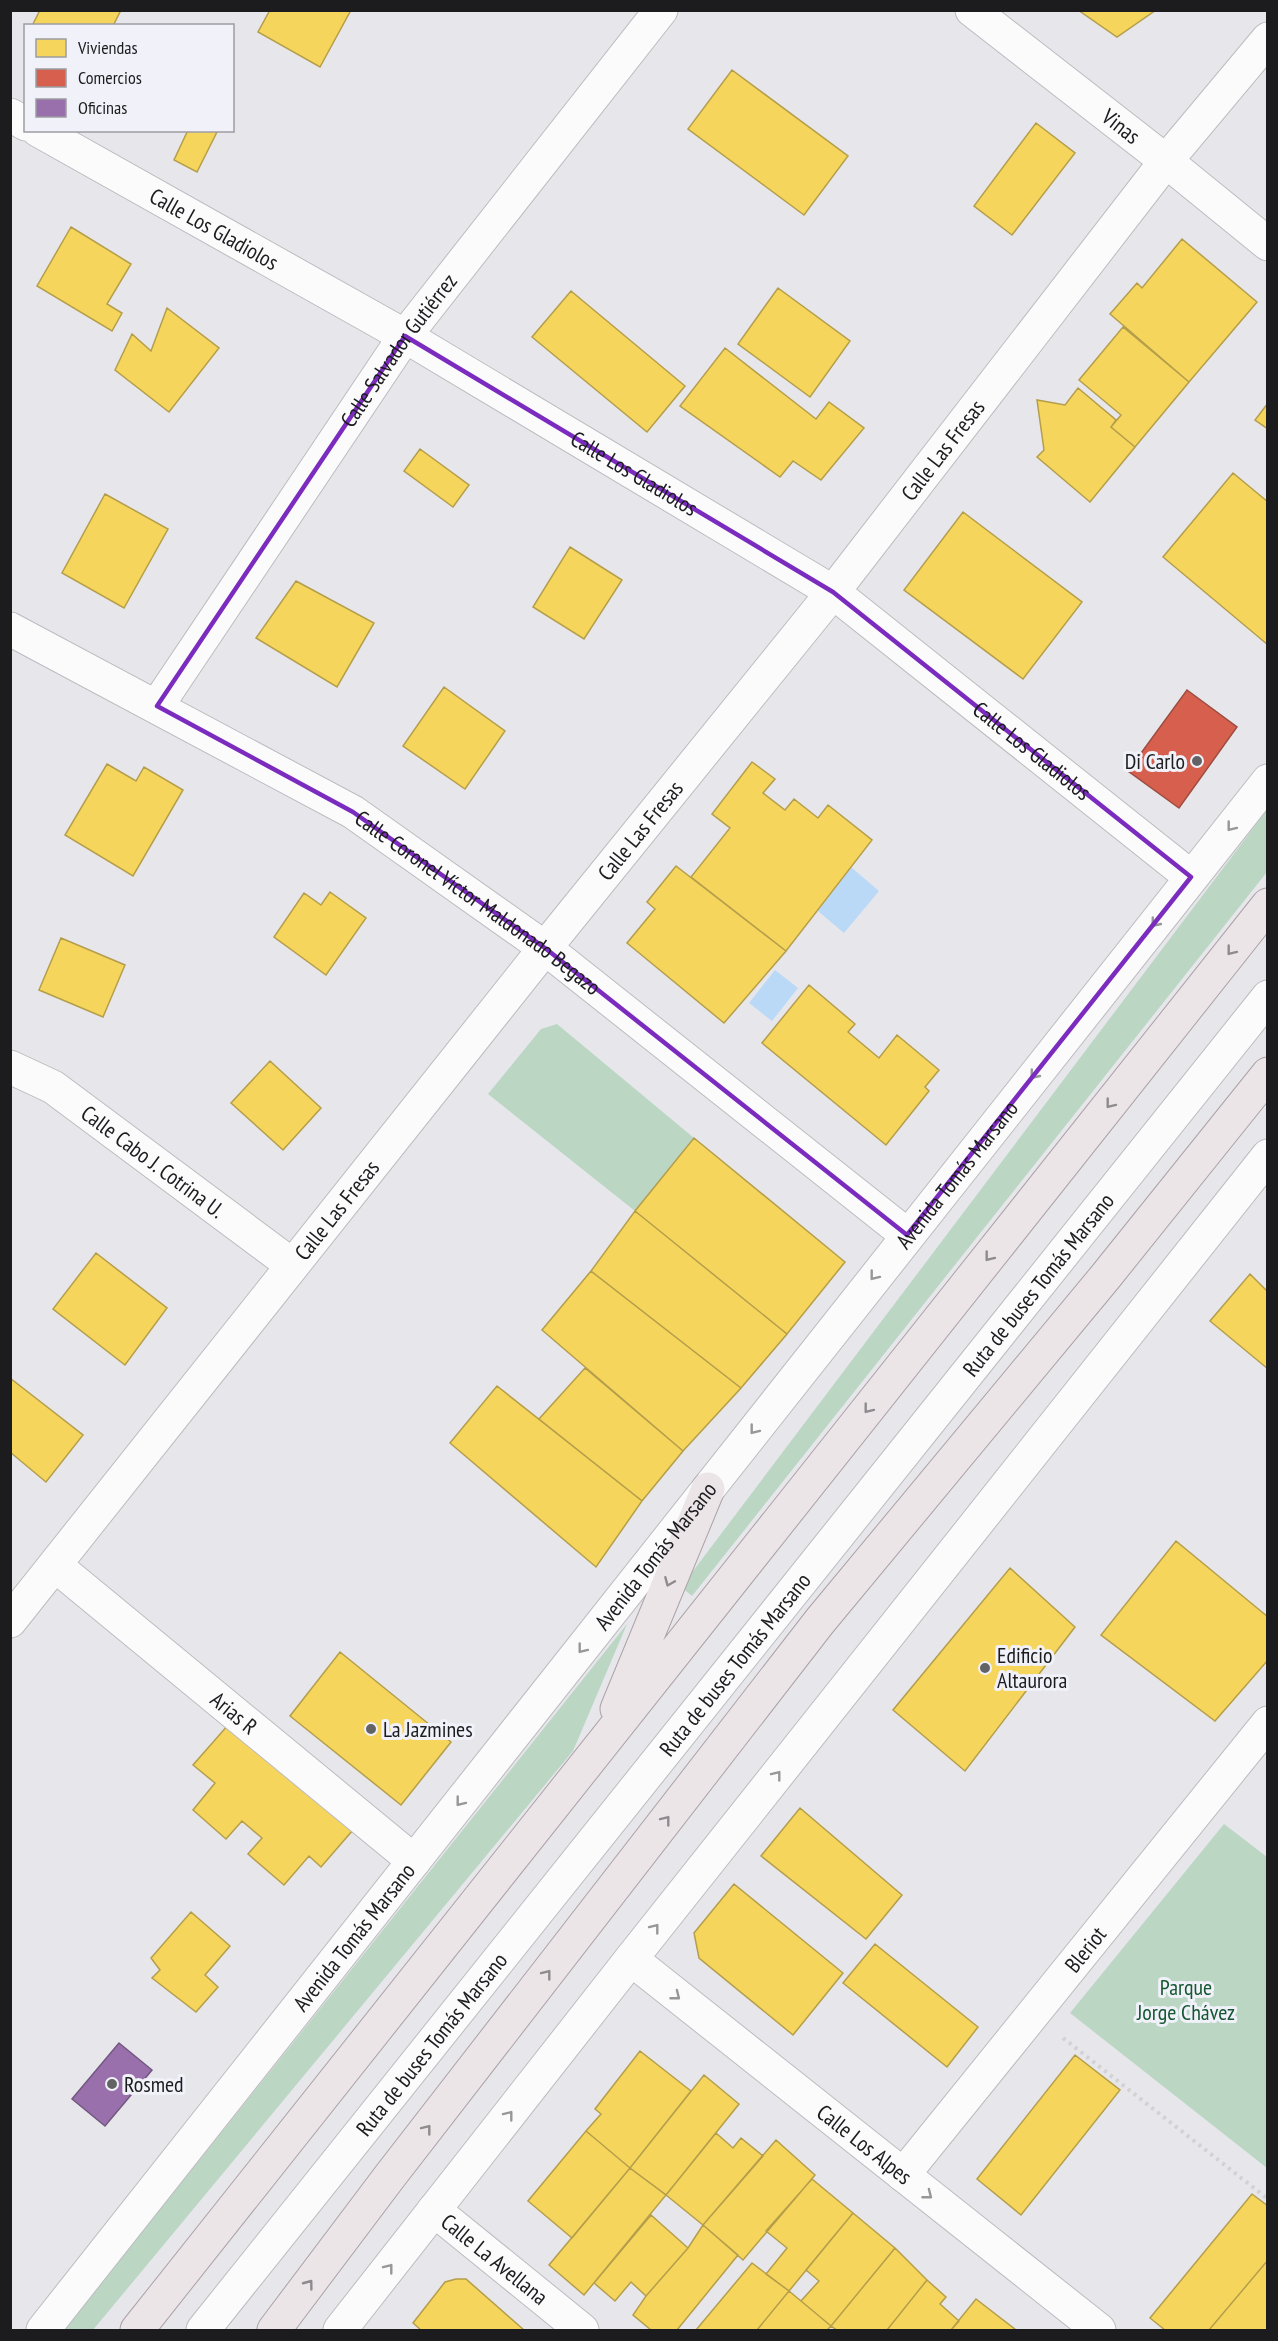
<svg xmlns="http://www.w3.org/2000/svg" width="1278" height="2341" font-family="'PT Sans Narrow',sans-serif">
<rect width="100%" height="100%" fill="#e6e6eb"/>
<path fill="#bbd7c4" d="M1267 810V872L692 1596 681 1587Z
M557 1024 694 1138 635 1211 488 1094 541 1029Z
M627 1624 573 1751 93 2330H64Z
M1224 1824 1267 1857V2168L1070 2013Z"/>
<path fill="#bad9f7" d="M851 867 879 891 844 933 818 911Z
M775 970 798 988 772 1021 749 1003Z"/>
<path fill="#f6d55c" stroke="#b59e4a" stroke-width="1.5" d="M40 10H121L113 26H32Z
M270 10H351L320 67 258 32Z
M1078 10H1156L1117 37Z
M732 70 848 156 804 215 688 129Z
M1036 123 1075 153 1012 235 974 206Z
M188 130H218L197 172 174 160Z
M71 227 131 264 107 304 122 313 112 331 37 286Z
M1182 239 1257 302 1189 382 1110 314 1137 283 1142 288Z
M778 288 850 341 810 397 738 344Z
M571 291 685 386 647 432 532 337Z
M167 308 219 348 169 412 115 370 132 334 151 351Z
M1123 327 1189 382 1135 447 1111 427 1121 415 1079 380Z
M725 348 816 419 829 402 864 428 821 480 793 461 780 477 680 406Z
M1078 388 1116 420 1111 427 1135 447 1090 502 1037 457 1044 450 1037 400 1065 405Z
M1268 403V429L1255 420Z
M420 449 469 485 453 507 404 471Z
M1233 473 1268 502V645L1163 557Z
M105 494 168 529 124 608 62 573Z
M963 512 1082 602 1023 679 904 590Z
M570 547 622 580 584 639 533 607Z
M296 581 374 623 337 687 256 638Z
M444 687 505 731 465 789 403 746Z
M752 762 775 779 763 793 785 810 794 799 818 818 828 805 872 840 786 951 691 877 730 828 712 814Z
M107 764 136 781 144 767 183 790 133 876 65 835Z
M676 866 786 951 724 1023 627 943 655 909 647 902Z
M330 892 366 918 326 975 274 937 304 893 321 905Z
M61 938 125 965 103 1017 39 990Z
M809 985 855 1024 848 1032 879 1058 897 1035 939 1070 925 1087 929 1091 886 1145 762 1043Z
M270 1061 321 1108 283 1150 231 1103Z
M694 1138 845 1262 787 1334 635 1211Z
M635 1211 787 1334 741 1388 591 1271Z
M96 1253 167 1308 125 1365 53 1309Z
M591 1271 741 1388 683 1451 542 1330Z
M1250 1274 1268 1292V1369L1210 1321Z
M585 1368 683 1451 642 1501 539 1419Z
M10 1378 83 1435 46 1482 10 1452Z
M497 1386 642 1501 596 1567 450 1443Z
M1176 1541 1268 1617V1660L1215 1721 1101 1635Z
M1010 1568 1075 1627 965 1771 893 1710Z
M340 1652 451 1742 401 1805 290 1716Z
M236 1716 359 1823 321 1867 309 1856 284 1885 248 1854 262 1838 242 1821 226 1839 193 1810 215 1783 193 1765Z
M800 1808 902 1895 866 1939 761 1856Z
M734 1884 843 1973 793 2035 699 1958 694 1933Z
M191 1912 230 1946 205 1975 218 1987 196 2012 152 1978 160 1970 151 1958Z
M875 1944 978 2027 947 2067 843 1983Z
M640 2051 691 2091 630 2168 586 2131 601 2114 595 2109Z
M1075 2055 1120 2090 1021 2215 977 2179Z
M704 2075 739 2104 666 2195 630 2168Z
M586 2131 630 2168 572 2238 528 2201Z
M716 2133 733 2148 741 2138 763 2156 703 2225 666 2195Z
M776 2140 815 2175 743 2260 703 2225Z
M630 2168 666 2195 584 2295 549 2265Z
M812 2179 853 2213 789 2291 766 2274 787 2248 766 2231Z
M1252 2194 1268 2206V2260L1209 2330H1165L1150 2318Z
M853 2213 895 2248 831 2326 801 2301 819 2281 806 2270Z
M651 2215 688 2248 646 2296 631 2282 615 2301 594 2283Z
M703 2225 738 2255 677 2330H651L633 2315 646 2296 688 2248Z
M895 2248 927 2280 887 2330H837L831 2326Z
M1268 2260V2330H1209Z
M752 2263 789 2291 757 2330H696Z
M456 2279H466L524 2330H421L413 2323 445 2282Z
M927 2280 946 2297 940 2304 959 2321 951 2330H887Z
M789 2291 831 2326 827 2330H757Z
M976 2299 1016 2330H951Z"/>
<path fill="#d6604d" stroke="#9e4c3f" stroke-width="1.5" d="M1187 690 1237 727 1179 808 1128 771Z"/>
<path fill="#9970ab" stroke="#745781" stroke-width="1.5" d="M119 2043 152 2070 105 2126 72 2099Z"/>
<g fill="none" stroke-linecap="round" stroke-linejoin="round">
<defs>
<g id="minor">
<path id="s1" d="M972 10 1166 161 1268 244"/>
<path d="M10 115 26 124"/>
<path id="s2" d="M38 130 405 336 833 592 1191 877"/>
<path id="s3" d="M10 629 353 812 545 948 907 1235"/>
<path id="s4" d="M157 706 405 336 661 10"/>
<path id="s5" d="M10 1067 53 1087 292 1265"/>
<path id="s6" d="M56 1566 414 1861"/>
<path id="s7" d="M10 1621 545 948 833 592 1166 161 1268 39"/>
<path id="s8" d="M631 1959 1099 2330"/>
<path id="s9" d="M903 2175 1268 1723"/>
<path id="s10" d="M434 2210 582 2330"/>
<path id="s11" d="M43 2330 1268 781"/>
<path id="s12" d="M203 2330 1268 997"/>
<path d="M340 2330 631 1959 1268 1156"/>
</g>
<path id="major" d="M617 1709 708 1489
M137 2330 1268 905
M274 2330 390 2176 820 1621 1106 1276 1268 1074"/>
</defs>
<use href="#minor" stroke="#bcbcc0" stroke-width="35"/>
<use href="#major" stroke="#aca1a6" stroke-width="35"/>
<path stroke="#d2d2d3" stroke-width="4" stroke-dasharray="3 4.5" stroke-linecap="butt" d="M1063 2038 1268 2199"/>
<use href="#minor" stroke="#fbfbfc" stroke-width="33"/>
<use href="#major" stroke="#ebe5e8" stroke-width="33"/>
</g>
<defs><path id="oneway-chevron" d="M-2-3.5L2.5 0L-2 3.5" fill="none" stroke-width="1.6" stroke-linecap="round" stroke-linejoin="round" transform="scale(1.5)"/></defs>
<g stroke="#979799">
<use href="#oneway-chevron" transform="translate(1231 827) rotate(128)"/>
<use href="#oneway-chevron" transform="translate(1155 923) rotate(129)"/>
<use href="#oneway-chevron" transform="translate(1034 1075) rotate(129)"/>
<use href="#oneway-chevron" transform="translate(874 1276) rotate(128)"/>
<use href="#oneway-chevron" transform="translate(754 1430) rotate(128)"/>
<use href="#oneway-chevron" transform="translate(582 1649) rotate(128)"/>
<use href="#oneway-chevron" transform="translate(777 1775) rotate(-52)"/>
<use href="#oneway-chevron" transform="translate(460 1802) rotate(128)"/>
<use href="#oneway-chevron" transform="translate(655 1928) rotate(-52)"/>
<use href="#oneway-chevron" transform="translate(676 1996) rotate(38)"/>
<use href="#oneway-chevron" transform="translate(509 2115) rotate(-52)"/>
<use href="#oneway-chevron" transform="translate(928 2195) rotate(38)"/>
<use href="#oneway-chevron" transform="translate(389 2268) rotate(-52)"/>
</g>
<g stroke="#8e8b8e">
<use href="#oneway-chevron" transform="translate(1231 951) rotate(128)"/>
<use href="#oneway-chevron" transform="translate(1110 1104) rotate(128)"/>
<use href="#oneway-chevron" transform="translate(989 1257) rotate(128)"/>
<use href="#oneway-chevron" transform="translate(868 1409) rotate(128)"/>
<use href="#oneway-chevron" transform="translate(669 1582) rotate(113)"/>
<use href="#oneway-chevron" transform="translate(666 1820) rotate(-52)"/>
<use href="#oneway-chevron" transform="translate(547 1974) rotate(-52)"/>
<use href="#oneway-chevron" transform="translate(427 2129) rotate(-52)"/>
<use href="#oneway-chevron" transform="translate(309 2284) rotate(-53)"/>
</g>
<path fill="none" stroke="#7b2cbf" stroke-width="4.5" stroke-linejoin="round" d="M405 336 833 592 1191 877 907 1235 545 948 353 812 157 706Z"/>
<g fill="#636366" stroke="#f1f1fa" stroke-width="2">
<circle cx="1197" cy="761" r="6"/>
<circle cx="985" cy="1668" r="6"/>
<circle cx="371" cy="1729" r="6"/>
<circle cx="112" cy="2084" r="6"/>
</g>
<g text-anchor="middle" stroke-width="6" stroke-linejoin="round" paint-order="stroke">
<g font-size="22" fill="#1c1c1f" stroke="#f1f1fa">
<text dy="8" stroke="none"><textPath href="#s1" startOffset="189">Vinas</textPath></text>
<text dy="8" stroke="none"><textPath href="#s2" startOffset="202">Calle Los Gladiolos</textPath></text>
<text dy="8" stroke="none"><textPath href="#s4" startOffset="430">Calle Salvador Gutiérrez</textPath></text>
<text dy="8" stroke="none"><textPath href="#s7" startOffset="1497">Calle Las Fresas</textPath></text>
<text dy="8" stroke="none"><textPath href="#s2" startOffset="688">Calle Los Gladiolos</textPath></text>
<text dy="8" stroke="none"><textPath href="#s2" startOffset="1174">Calle Los Gladiolos</textPath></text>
<text dy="8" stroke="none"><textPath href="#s7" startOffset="1011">Calle Las Fresas</textPath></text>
<text dy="8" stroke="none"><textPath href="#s3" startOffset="543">Calle Coronel Víctor Maldonado Begazo</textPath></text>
<text dy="8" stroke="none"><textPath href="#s5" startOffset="172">Calle Cabo J. Cotrina U.</textPath></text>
<text dy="8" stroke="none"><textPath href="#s11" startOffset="1473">Avenida Tomás Marsano</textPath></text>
<text dy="8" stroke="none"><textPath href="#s7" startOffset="525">Calle Las Fresas</textPath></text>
<text dy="8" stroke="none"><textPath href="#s12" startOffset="1338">Ruta de buses Tomás Marsano</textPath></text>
<text dy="8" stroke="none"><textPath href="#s11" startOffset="987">Avenida Tomás Marsano</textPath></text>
<text dy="8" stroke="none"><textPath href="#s12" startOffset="852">Ruta de buses Tomás Marsano</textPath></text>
<text dy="8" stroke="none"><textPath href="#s6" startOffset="231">Arias R</textPath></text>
<text dy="8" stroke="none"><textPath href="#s11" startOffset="501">Avenida Tomás Marsano</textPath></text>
<text dy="8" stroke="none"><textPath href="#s9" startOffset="290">Bleriot</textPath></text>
<text dy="8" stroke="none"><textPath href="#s12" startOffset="366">Ruta de buses Tomás Marsano</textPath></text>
<text dy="8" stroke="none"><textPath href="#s8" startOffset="298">Calle Los Alpes</textPath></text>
<text dy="8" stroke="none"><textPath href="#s10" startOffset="78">Calle La Avellana</textPath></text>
</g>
<g font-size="22" fill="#1c1c1f" stroke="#f1f1fa" text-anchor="start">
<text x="1185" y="769" text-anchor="end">Di Carlo</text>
<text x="997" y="1663">Edificio<tspan x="997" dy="25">Altaurora</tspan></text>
<text x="383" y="1737">La Jazmines</text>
<text x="124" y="2092">Rosmed</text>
</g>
<g font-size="22" fill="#155730" stroke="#f1f1fa">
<text x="1186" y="1995">Parque<tspan x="1186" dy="25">Jorge Chávez</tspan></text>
</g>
</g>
<rect width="1278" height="2341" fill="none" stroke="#1c1c1f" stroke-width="24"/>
<rect x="24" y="24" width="210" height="108" fill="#f1f1fa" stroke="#9c9ca2" stroke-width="1.5"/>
<rect x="36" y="39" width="30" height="18" fill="#f6d55c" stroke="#9c9ca2" stroke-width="1.5"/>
<text x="78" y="54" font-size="18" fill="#1c1c1f">Viviendas</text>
<rect x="36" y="69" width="30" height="18" fill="#d6604d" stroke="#9c9ca2" stroke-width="1.5"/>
<text x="78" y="84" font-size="18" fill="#1c1c1f">Comercios</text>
<rect x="36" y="99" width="30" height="18" fill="#9970ab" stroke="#9c9ca2" stroke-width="1.5"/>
<text x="78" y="114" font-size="18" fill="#1c1c1f">Oficinas</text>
</svg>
